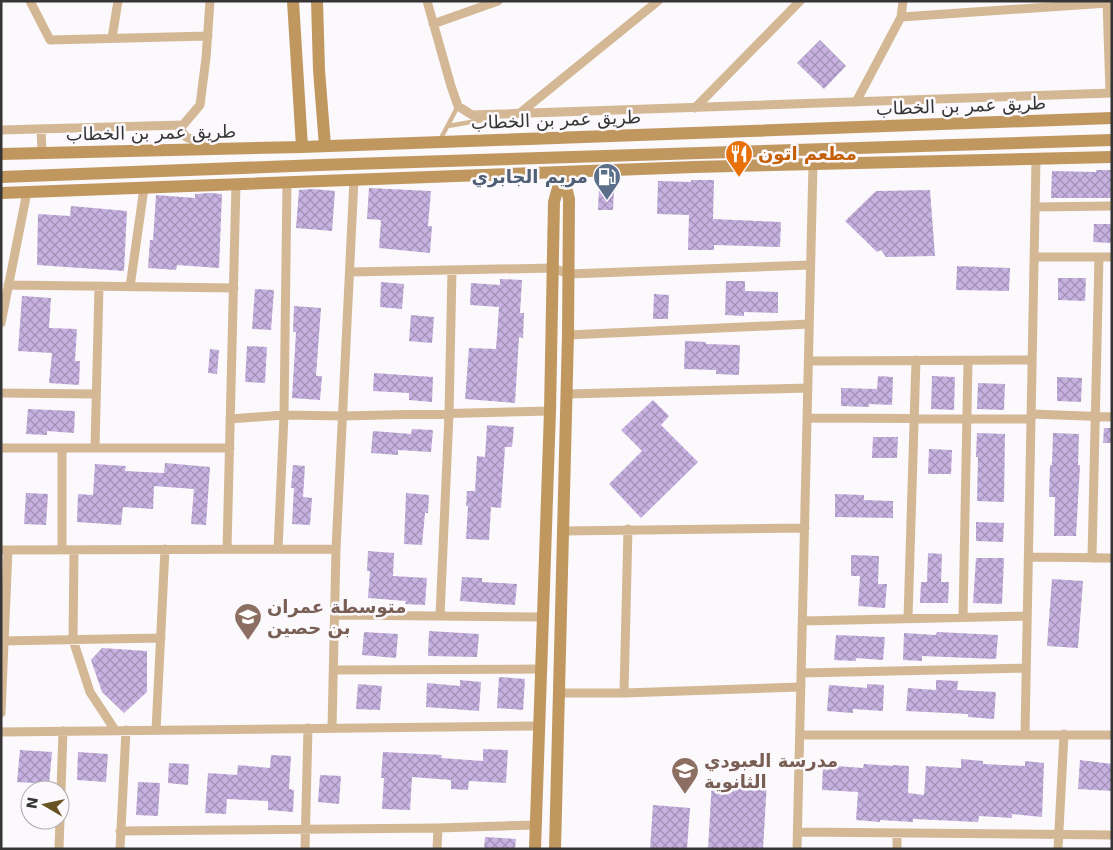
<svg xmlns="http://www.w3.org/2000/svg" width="1113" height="850" font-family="'DejaVu Sans',Vazirmatn,sans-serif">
<defs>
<pattern id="building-cross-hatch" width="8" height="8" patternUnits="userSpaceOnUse" patternTransform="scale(1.25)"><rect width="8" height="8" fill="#c6b1e0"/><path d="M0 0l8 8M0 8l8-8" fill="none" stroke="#a291b6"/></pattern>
</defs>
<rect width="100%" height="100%" fill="#fbf9fc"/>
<path fill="url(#building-cross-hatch)" d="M820 40 846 66 824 89 797 63Z
M1096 170H1112V198H1051L1052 171 1096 172Z
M691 180H714L713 219 781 222 780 247 714 245V250H688L689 215 657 214 658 181 691 182Z
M369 188 431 191 428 226H432L430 253 379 248 381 220 367 219Z
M599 188 614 189 613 210H598Z
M312 189 335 191 332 231 296 228 299 190Z
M930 190 935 256 886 257 881 250 877 252 845 221 876 191Z
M210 193 222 194 219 268 177 265 176 270 148 268 150 240H153L156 195 195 198V194Z
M71 206 127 211 124 271 37 265 38 214 70 216Z
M1094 224H1112V243L1093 242Z
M957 266 1010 268 1009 291 956 290Z
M1058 278H1086L1085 301 1058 300Z
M500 279 522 280 520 313H524L523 338 519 337 515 403 465 399 469 348 496 349 499 307 470 305 471 283 500 285Z
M726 281H745V291L778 292V313L744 312V316L725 315Z
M381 282 404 284 402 309 380 307Z
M255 289 274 290 271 330 252 329Z
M654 294 669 295 668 319H653Z
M22 296 51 298 49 328 77 329 75 361H80L79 385 49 383 52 353 18 351Z
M294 306 321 308 316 376H322L320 400 292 398 296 332H293Z
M411 315 434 317 432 343 409 341Z
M685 341 706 342V344L740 345 739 375 716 374V370L684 369Z
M247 346 267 347 265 383 245 382Z
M210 349 219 350 217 374 208 373Z
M374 373 433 377 432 402 409 400V393L373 391Z
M878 376 893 377 892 405 869 404V407L841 406V388L877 389Z
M932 376 955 377 954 410 931 409Z
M1057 377 1082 378 1081 402 1057 401Z
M978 383 1005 384 1004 410 977 409Z
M653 400 669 416 661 425 698 462 641 518 609 484 642 451 621 430Z
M28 409 75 411 74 433 47 431V435L26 434Z
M487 425 514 427 512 447H505L501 508 491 507 489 540 466 539 468 506H466L467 491H475L477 456 485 457Z
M1104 428H1112V443H1103Z
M412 429 433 430 431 452 398 450V455L371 453 373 431 411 434Z
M977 433 1005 434 1004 502 977 501 978 457H976Z
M1053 433 1079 434 1078 465H1080L1076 536H1054L1055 497H1049L1050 465H1052Z
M873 437H898L897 458H872Z
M929 449 952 450 951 474H928Z
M165 463 210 467 206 525 191 524 194 489 154 486 153 509 123 507 121 525 77 522 78 494 93 495 95 464 126 466 125 471 164 473Z
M293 465 305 466 303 497 312 498 310 525 292 524 294 488H291Z
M26 493 48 494 46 525 24 524Z
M406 493 429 495 428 513H425L422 545 404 544Z
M835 494 864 495V500L893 501V518L835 517Z
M976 522 1004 523 1003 542 976 541Z
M368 551 394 553 393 576 427 578 425 605 405 604 406 601 368 598 370 571H367Z
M928 553 942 554 941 582H949L948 603H920L921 582H927Z
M851 555 879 556 878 584H887L885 608 858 606 860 576H851Z
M976 558H1004L1002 604 973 603Z
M462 577 482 578V582L517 584 515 605 460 601Z
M1052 579 1083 581 1078 648 1047 646Z
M429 631 479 634 477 657 428 656Z
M364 632 398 634 396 658 362 655Z
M937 632 998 635 996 659 922 656V661L903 660 904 633 936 635Z
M836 635 885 637 883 660 856 658V661L834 660Z
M102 648 147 651V692L124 713 102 692 91 660Z
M499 677 525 679 523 710 497 708Z
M460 680 481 682 479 711 426 707 427 683 460 686Z
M936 680 958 681 957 690 996 692 994 719 968 717V714L906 711 908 688 936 690Z
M358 684 382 686 380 710 356 709Z
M867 684 884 685 883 711 853 709V713L827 711 829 685 867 688Z
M483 749 508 750 506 783 469 781 468 790 451 789V780L412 777 410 810 382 809 384 778H381L383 752 442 755 441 758 483 761Z
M20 750 52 752 49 784 17 782Z
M78 752 108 754 106 782 77 780Z
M271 755 291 756 289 789 294 790 293 812 268 810V801L227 799 226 814 205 813 208 773 237 775 238 765 270 768Z
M961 759 983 761V764L1025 766V761L1044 763 1042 817 1012 814V818L979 816 978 822 913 819V822L880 820V822L856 820 858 792 822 790 823 765 863 768 864 764 893 766V765L909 766 908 793 924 795 926 766 961 768Z
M1080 760 1112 764V791L1078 789Z
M169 763 189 764 188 785 168 783Z
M320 775 341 776 339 804 318 802Z
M712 780 767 783 763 849H708Z
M138 782 160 783 158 816 136 815Z
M653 805 690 808 687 849H650Z
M485 837 516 839 515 849H484Z"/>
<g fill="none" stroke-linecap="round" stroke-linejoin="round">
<path stroke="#d4b895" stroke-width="4.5" d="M448 126 494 118
M440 140 458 106"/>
<path stroke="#d4b895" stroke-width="9" d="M30 1 50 40 208 36
M427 1 451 86 458 106 472 115 1112 93
M1107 1 1110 93
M901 17 1108 3
M433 24 498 1
M112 38 118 1
M856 102 901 17 903 1
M695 108 800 1
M520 113 658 1
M177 125 186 137 210 147
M41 129 42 152
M1 130 183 125 200 105 206 58 210 1
M1035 207 1112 206
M1034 257H1112
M350 272 553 268 569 274 810 265
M8 285 234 288
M130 287 144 188
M1 323 27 192
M568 335 809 324
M809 361 1032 360
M1 393 96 394
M567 394 808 388
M1031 414 1112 417
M807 418 1031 419
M230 419 284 415 343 416 550 411
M1 448H230
M95 448 99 286
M563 531 805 528
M227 549 236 184
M278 549 284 415 287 183
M1 550 336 549
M62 550V448
M74 550 73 640 90 692 115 730
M1029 557 1112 558
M1092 558 1099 257
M335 615 542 617
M440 616 449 414 452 270
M963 617 968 361
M908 618 916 360
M803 621 1027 616
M1 641 161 638
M334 670 541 669
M802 673 1026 668
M558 693H624L801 687
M624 693 628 529
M1 713 8 550
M332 728 336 549 354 179
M156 730 165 549
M1 732 539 726
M1025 734 1036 159
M800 735H1112
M120 831 438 828 536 825
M798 832 1112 835
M59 849 63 731
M120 849 126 730
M305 849 308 728
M437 849 438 828
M797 849 813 164
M897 849V833
M1058 849 1064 734"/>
<path stroke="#c19760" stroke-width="12" d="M293 1 302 147
M317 1 319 70 325 146
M1 154 302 147 1112 118
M1 177 319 165 1112 140
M1 193 694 167 1112 157
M535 849 550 411 554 202 562 173
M555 849 568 335 569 199 563 175"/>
</g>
<defs>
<symbol id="restaurant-pin" viewBox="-11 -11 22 30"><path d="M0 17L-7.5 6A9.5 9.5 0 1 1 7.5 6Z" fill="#e8710a" stroke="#fbf9fc"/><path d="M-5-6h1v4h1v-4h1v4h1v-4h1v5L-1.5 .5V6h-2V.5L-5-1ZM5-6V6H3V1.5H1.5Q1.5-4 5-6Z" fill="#fff"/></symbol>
<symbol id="fuel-pin" viewBox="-11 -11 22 30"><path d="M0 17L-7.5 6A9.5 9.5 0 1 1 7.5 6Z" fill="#5c6f8a" stroke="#fbf9fc"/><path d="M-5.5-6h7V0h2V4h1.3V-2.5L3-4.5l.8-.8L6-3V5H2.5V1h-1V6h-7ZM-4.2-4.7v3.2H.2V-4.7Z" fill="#fff"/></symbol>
<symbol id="school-pin" viewBox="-11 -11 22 30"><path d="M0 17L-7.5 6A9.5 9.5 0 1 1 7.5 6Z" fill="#8d6e63" stroke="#fbf9fc"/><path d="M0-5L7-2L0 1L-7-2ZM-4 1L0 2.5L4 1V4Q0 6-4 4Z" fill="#fff"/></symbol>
</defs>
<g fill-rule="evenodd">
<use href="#restaurant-pin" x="723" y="138" width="32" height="43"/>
<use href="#fuel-pin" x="591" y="161" width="32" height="43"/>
<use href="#school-pin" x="232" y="601" width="32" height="43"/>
<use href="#school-pin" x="669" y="755" width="32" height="43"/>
</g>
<g text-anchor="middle" stroke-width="5" stroke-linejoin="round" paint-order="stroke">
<g font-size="18" fill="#363536" stroke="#fbf9fc">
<text transform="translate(961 106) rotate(-2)" y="6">طريق عمر بن الخطاب</text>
<text transform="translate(556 120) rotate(-2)" y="6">طريق عمر بن الخطاب</text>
<text transform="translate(151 133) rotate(-1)" y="6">طريق عمر بن الخطاب</text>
</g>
<g font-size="18" font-weight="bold" fill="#c56008" stroke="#fbf9fc" text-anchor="start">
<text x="758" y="160">مطعم اتون</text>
</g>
<g font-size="18" font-weight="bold" fill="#4e5e75" stroke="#fbf9fc" text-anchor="end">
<text x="588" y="183">مريم الجابري</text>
</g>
<g font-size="18" font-weight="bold" fill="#785e54" stroke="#fbf9fc" text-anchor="start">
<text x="267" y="613">متوسطة عمران<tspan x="267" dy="21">بن حصين</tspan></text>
<text x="704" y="767">مدرسة العبودي<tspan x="704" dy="21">الثانوية</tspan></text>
</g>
</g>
<rect width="1113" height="850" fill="none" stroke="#363536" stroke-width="5"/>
<g transform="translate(45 805) rotate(279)"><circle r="24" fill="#fbf9fc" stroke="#acabad"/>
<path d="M0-4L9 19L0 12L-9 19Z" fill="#6a5323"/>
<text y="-8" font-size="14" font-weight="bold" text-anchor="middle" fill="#363536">N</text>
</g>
</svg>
